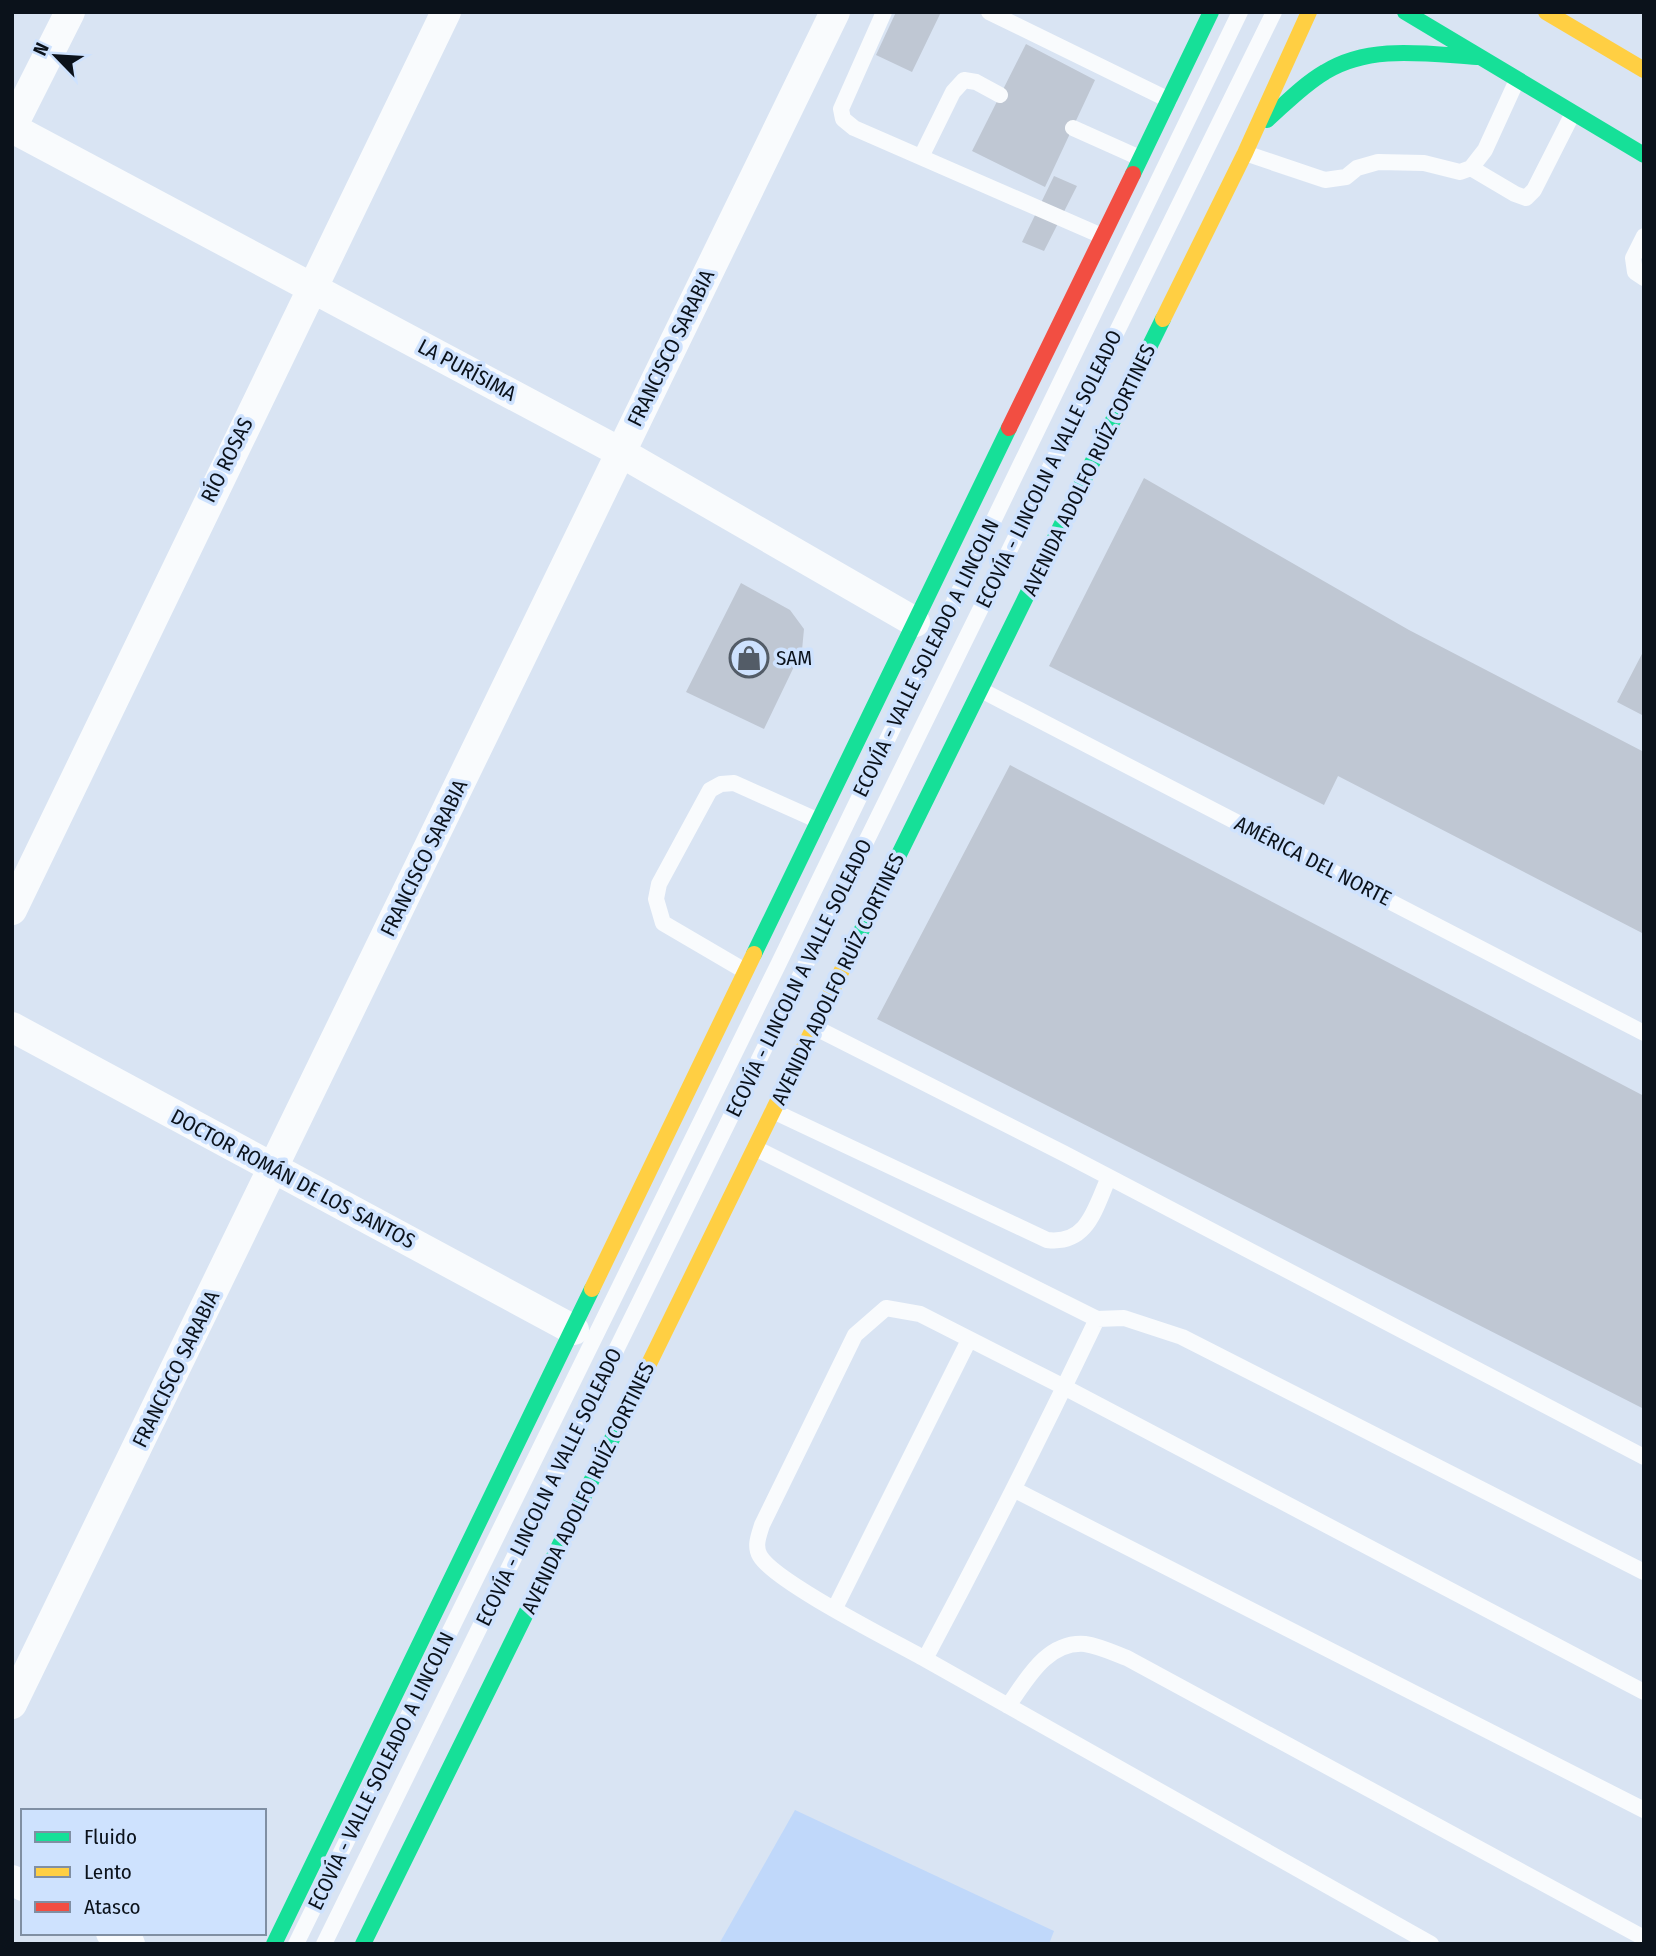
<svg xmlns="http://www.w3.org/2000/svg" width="1656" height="1956" font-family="'Fira Sans Condensed',sans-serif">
<rect width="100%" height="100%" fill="#d9e4f3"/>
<path fill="#c0d8fa" d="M795 1810 1054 1931 1049 1944H719Z"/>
<path fill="#bfc7d3" d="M896 12H941L912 72 876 55Z
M1026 44 1095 80 1045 187 972 151Z
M1054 176 1077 186 1044 251 1022 242Z
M1144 478 1409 630 1644 752V934L1338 776 1324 805 1049 666Z
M741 583 790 610 804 629 802 650 764 729 686 692Z
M1644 650V716L1617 702Z
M1010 765 1644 1096V1409L877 1019Z"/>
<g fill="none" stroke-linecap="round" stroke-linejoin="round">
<path stroke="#f9fbfd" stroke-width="16" d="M884 12 841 109 843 119 854 128 1102 236
M989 12 1169 100
M1073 128 1140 158
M1245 153 1325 180 1346 177 1357 168 1378 162 1424 163 1460 172 1471 168 1485 150 1517 80
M921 157 953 92 964 80 976 82 1000 95
M1471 168 1515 194 1526 198 1534 190 1573 113
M1644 236 1633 258 1635 272 1644 278
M981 690 1644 1033
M745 971 663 923 656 899 659 884 710 790 721 784 734 783 819 821
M814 1027 1063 1153 1644 1457
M773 1111 1047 1240C1088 1245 1095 1208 1109 1177
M755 1148 1097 1319C1042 1434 985 1547 925 1659 893 1641 775 1582 760 1556 754 1546 759 1535 762 1525L855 1335 886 1308 920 1314 1064 1387 1644 1692
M1097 1319 1124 1318 1182 1337 1644 1572
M1015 1490 1644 1810
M835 1608 969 1340
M925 1659 1431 1944
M1008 1706C1027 1679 1047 1641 1085 1644 1099 1646 1114 1653 1127 1658L1644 1938
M296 1944 777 967 1240 12
M324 1944 1274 12"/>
<path stroke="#f9fbfd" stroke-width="30" d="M12 127 70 12
M12 128 620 452 915 622
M12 910 446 12
M12 1027 574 1330
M12 1704 835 12
M12 1880 23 1886
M111 1933 130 1944"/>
<path stroke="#16e098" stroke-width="16" d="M1405 12 1644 155
M1267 120C1286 103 1303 85 1325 72 1370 44 1427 54 1477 57
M1133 174 1211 12
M754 954 1009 428
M844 966 1163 319
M274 1944 592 1289
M363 1944 643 1376"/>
<path stroke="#ffcf43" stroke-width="16" d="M1546 12 1644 70
M1163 319 1245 153 1309 12
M592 1289 754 954
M643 1376 844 966"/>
<path stroke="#f24e42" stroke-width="16" d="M1009 428 1133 174"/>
</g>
<defs>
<symbol id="shop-ring" viewBox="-11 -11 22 22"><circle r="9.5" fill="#cee2fe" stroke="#535c67" stroke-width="1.5"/><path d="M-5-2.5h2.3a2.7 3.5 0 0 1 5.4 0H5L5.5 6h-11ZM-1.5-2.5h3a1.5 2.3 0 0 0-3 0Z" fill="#535c67"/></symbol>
</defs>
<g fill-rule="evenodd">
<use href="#shop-ring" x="727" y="636" width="44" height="44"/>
</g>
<g text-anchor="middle" stroke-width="7" stroke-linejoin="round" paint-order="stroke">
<g font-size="21" fill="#0b121b" stroke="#cee2fe">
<text transform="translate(671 348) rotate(-64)" y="7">FRANCISCO SARABIA</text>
<text transform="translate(467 370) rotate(28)" y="7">LA PURÍSIMA</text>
<text transform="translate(227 460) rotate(-64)" y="7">RÍO ROSAS</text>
<text transform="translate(1049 469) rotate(-64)" y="7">ECOVÍA - LINCOLN A VALLE SOLEADO</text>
<text transform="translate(1089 470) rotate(-64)" y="7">AVENIDA ADOLFO RUÍZ CORTINES</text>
<text transform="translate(926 658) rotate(-64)" y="7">ECOVÍA - VALLE SOLEADO A LINCOLN</text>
<text transform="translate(424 858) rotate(-64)" y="7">FRANCISCO SARABIA</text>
<text transform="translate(1313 861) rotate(27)" y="7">AMÉRICA DEL NORTE</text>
<text transform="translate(799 978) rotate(-64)" y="7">ECOVÍA - LINCOLN A VALLE SOLEADO</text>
<text transform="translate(838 979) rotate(-64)" y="7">AVENIDA ADOLFO RUÍZ CORTINES</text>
<text transform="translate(293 1179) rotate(28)" y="7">DOCTOR ROMÁN DE LOS SANTOS</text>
<text transform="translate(176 1369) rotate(-64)" y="7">FRANCISCO SARABIA</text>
<text transform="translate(549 1487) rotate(-64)" y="7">ECOVÍA - LINCOLN A VALLE SOLEADO</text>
<text transform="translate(588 1488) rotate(-64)" y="7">AVENIDA ADOLFO RUÍZ CORTINES</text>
<text transform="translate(381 1771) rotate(-64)" y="7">ECOVÍA - VALLE SOLEADO A LINCOLN</text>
</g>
<g font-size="21" fill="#0b121b" stroke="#cee2fe" text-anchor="start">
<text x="776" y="665">SAM</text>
</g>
</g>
<rect width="1656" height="1956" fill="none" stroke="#0b121b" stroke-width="28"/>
<rect x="21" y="1809" width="245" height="126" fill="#cee2fe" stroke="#808fa3" stroke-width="2"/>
<rect x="35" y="1832" width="35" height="10" fill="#16e098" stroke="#808fa3" stroke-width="2"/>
<text x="84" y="1844" font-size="21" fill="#0b121b">Fluido</text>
<rect x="35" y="1867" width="35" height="10" fill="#ffcf43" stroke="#808fa3" stroke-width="2"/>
<text x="84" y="1879" font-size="21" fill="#0b121b">Lento</text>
<rect x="35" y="1902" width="35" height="10" fill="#f24e42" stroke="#808fa3" stroke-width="2"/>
<text x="84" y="1914" font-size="21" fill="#0b121b">Atasco</text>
<g transform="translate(56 56) rotate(295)" stroke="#cee2fe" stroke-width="5" paint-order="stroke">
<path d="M0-5L12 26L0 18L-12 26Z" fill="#0b121b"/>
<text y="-10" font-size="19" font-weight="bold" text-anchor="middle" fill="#0b121b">N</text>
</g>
</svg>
